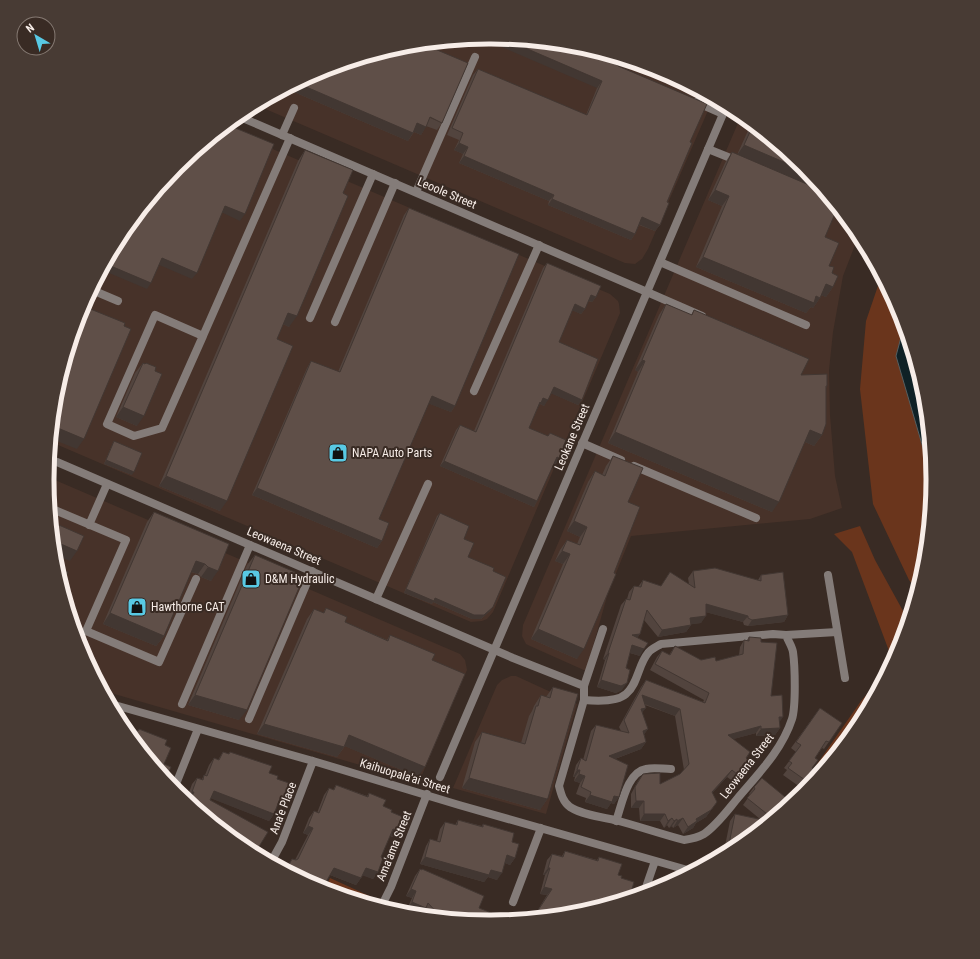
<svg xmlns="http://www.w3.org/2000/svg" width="980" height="959" font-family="'Roboto Condensed',sans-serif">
<rect width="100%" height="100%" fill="#392b24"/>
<path fill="#473229" d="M490 37 577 46 660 71 713 99 648 249 642 259 639 261 635 264 625 263 256 105 321 71 404 45Z
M741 116 803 167 859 235 843 276 833 332 829 370 830 415 835 476 842 508 810 519 631 536 608 593 586 671 530 646 526 644 522 636 523 625Z
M224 128 610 294 618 301 619 304 620 313 493 612 487 619 482 621 471 622 51 442 56 393 81 310 122 233 177 166Z
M48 477 460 654 465 660 467 670 419 782 104 691 81 649 56 566Z
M511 676H516L577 704 546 814 453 788 497 685 502 680Z"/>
<path fill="#6a351c" d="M881 277 899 310 924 393 932 480 924 566 917 590 909 580 873 504 860 389 866 321Z
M860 526 875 560 908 620 899 649 858 726 835 753H831L815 767 861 701 885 673 892 659 852 552 834 534Z
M330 878 376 899 373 904 325 890Z"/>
<path fill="#0f2126" stroke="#555e60" d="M904 326 924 393 932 472 926 458 896 356Z"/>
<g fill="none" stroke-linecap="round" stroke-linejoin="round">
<path stroke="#847c79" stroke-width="8" d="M696 102 723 114
M282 135 294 108
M708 149 738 161
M416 192 475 57
M660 262 806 325
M92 290 118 301
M647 292 702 316
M310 318 373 174
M335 322 395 183
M203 336 162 428 134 436 107 424 155 315 203 336 290 138
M474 391 539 245
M582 443 621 460
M634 466 756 518
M50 508 126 540 86 631 159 662 196 579
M89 525 107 484
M828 575 845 678
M376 599 428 484
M786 635 837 632
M584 686 603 629
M182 704 250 545
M249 719 312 571
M821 770 824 767
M616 821C622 805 627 772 646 769 654 767 663 769 671 769"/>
<path stroke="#847c79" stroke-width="8" d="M238 116 647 292
M50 459 513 658 584 686V700L559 786C561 794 563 802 570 807 583 815 601 817 615 820 638 826 661 834 684 840 691 839 697 838 704 834 717 825 727 811 737 799 758 774 782 750 792 719 796 706 795 666 793 652 792 646 788 641 786 635L773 634 661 644C656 647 651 649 648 653 638 665 638 684 626 694 617 702 595 701 584 700
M111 704 313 761 459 805 691 871
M440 777 726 107
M174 789 198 729
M271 862 282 842 313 761
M644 893 655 861
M513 902 541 828
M381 907 391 887 427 794"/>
</g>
<path fill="#52443e" d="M608 60 690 142 667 202 660 225 655 231 639 225 635 234 631 240 548 205 549 201 459 163 463 154 454 150 459 140 447 135 473 75 478 69 586 115 597 88Z
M321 71 442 123 437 130 426 126 421 135 414 132 408 141 287 89Z
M751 124 803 167 825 237 829 266 832 273 833 287 826 297 821 295 820 298 813 308 811 307 806 313 696 267 722 206 708 200 725 163 732 152 737 155Z
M305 150 343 193 289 327 283 324 277 339 220 511 159 486 298 161Z
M409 208 455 406 451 412 428 403 379 519 382 541 377 548 252 495 307 368 311 361 338 372 404 215Z
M547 263 596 297 592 302 588 301 585 309 581 314 572 310 559 342 582 400 578 405 551 393 544 406 540 404 538 407 529 428 548 436 550 433 556 464 554 463 537 501 534 507 440 466 456 430 460 425 474 431 543 268Z
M666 304 691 315 694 310 801 375 827 386 826 388 822 435 814 446 805 442 772 512 608 443 638 372 635 370 659 315Z
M143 363 137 426 116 417 135 373Z
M114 441 132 475 104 464 112 445Z
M613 456 628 502 577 659 531 639 563 564 555 561 560 550 567 540 577 544 580 537 567 531 588 482 595 471 602 475 606 466Z
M154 512 229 544 211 581 201 577 198 574 191 572 164 636 156 646 103 624 147 522Z
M440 513 464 539 468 557 493 571V607L490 611 481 619H472L433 602 432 604 404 593 437 516Z
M255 555 239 720 188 705 247 565Z
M693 571 758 580 761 575 788 615 784 622 748 626 744 625 743 622 706 612 701 623 691 624V625L686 632 658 637 644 620 640 634 637 638 640 656 630 653 626 668 622 690 616 693 597 687 605 660 603 659 621 605 626 599H627L629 592 634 586 638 587 643 580 661 586 689 584 688 578Z
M326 608 345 622 387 640 390 635 432 660 418 777 345 746 337 757 257 734 307 619 314 609 323 613Z
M749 637 761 642 771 696 780 722V728L775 735 756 736V733L733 739 750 752 746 759 749 761 734 782 727 777 712 793 717 802 706 817 696 823 693 828 683 834 678 825 673 828 672 826 669 828 667 825 664 828 660 821H640L639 808H631V794L638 781 643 774 660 784 680 774 684 770 675 716 645 705 642 713 648 729 644 734 646 742 641 749 615 759 619 797 614 804 611 803 607 809 585 802 586 798 576 794 580 783 574 781 575 777H573L576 765 581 758 583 760 591 731 596 725 621 731 619 727 641 687 646 680 703 702 704 700 650 670 657 657 662 651 669 655 675 646 701 660 716 661 739 655 740 647 744 640H747Z
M553 687 548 798 541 808 540 810 462 788 475 742 482 732 521 743 529 716 532 711 534 706 541 695 546 697Z
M820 708 842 723 824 749 822 748 815 758 812 768 813 769 800 787 783 775 787 770 784 768 796 752 791 748Z
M223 752 229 754 230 752 269 773 277 779 284 797 279 804 278 803 274 814 269 821 211 798 210 800 244 847 188 801 189 799 187 798 192 784 197 778 202 779 204 775H205L209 765 214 758 218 760Z
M336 785 367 796 369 793 383 806 391 812 398 831 393 837 390 836 381 857 378 872 373 879 363 875 356 885 330 875 320 888 285 869 292 859 295 860 308 835 303 833 309 818 314 811 317 813 324 795 329 788 333 790Z
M754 787 790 801 787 805 736 848 724 851 730 821 735 814 760 819 743 805 750 795 749 794Z
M458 820 482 826 483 824 512 842 515 858 510 865 505 863 497 880 488 877 484 882 420 864 426 846 430 839 437 841 440 829 445 822 455 825Z
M565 851 597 860 599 857 621 878 576 914 533 918 547 895 540 894 545 875H543L547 860 552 854 562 856Z
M420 869 421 870 422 869 479 908 485 922 429 916 424 910 421 915 407 909 412 898 406 896 415 876Z"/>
<path fill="#423732" d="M490 37 502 38 602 81 597 88 481 38Z
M297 83 413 133 408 141 287 89Z
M417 123 426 127 421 135 412 131Z
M459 143 468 147 463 154 454 150Z
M744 145 807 172 824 192 737 155Z
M464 156 554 195 549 201 459 163Z
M715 190 729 196 722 206 708 200Z
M552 199 635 234 631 240 548 205Z
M225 206 245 214 240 221 221 212Z
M642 217 660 225 655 231 638 224Z
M703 257 820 298 813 308 811 307 806 313 696 267Z
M162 258 197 273 192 279 157 264Z
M106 264 151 283 147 289 102 270Z
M826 284 833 287 826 297 818 294Z
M591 295 596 297 592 302 587 300Z
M575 304 585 309 581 314 571 310Z
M288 313 297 316 289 327 281 323Z
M642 360 645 361 638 372 635 370Z
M554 387 582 400 578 405 550 393Z
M432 396 455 406 451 412 427 403Z
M543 398 548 400 544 406 540 404 538 408 537 407Z
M123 407 144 416 137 426 116 417Z
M53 426 84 439 77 449 52 439Z
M810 430 822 435 814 446 803 441Z
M615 432 779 502 772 512 608 443Z
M557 457 559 458 556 464 553 463Z
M106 460 134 472 132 475 104 464Z
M444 461 537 501 534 507 440 466Z
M166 476 227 501 220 511 159 486Z
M257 488 382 541 377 548 252 495Z
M574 521 587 527 580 537 567 531Z
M54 541 77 551 70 561 55 555Z
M562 551 570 554 563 564 555 561Z
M196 561 205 564 198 574 189 571Z
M208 567 218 571 211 581 201 577Z
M406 589 493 607 490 611 481 619H472L433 602 432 604 404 593Z
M706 604 748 616 743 622 701 611Z
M110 613 164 636 156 646 103 624Z
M788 615 784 622 748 626 752 620Z
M706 616 701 623 686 625 690 618Z
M691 625 686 632 658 637 662 630Z
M538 629 584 649 577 659 531 639Z
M640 634 635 641 632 635Z
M632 645 644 649 640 656 627 652Z
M608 653H609L605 660 603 659Z
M601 680 627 683 622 690 616 693 597 687Z
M195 695 247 710 239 720 188 705Z
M642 695 680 709 675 716 637 701Z
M646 708 641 714V709Z
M779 717H783L779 723Z
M264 724 344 747 337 757 257 734Z
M761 726 756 733 723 742 728 735Z
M780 728 775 735 756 736 761 729Z
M648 729 643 736V731Z
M349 735 425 767 418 777 342 745Z
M646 742 641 749 604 763 609 756Z
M577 770H580L575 777H573Z
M732 770 727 777 707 799 712 792Z
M579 774 585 776 580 783 574 781Z
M469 778 548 798 540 810 462 788Z
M214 791 274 814 269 821 210 798Z
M192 792H194L189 799 187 798Z
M590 795 614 796 619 797 614 804 611 803 607 809 585 802Z
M281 796 284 797 279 804 276 803Z
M636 801H644L639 808H631Z
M717 802 706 817 696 823 693 828 683 834 688 827 696 819Z
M644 814H665L660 821H640Z
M672 818 667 825 664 828 668 821Z
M683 818 678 825 673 828 677 821Z
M677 819 672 826 669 828 674 821Z
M308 826 313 828 308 835 303 833Z
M393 829 398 831 393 837 388 835Z
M729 844 737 846 727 852 724 851Z
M507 855 515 858 510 865 502 862Z
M425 857 491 870 502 873 497 880 488 877 484 882 420 864Z
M334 868 361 878 356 885 330 875Z
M366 868 378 872 373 879 361 875Z
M548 868H550L545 875H543Z
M544 887 552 889 547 895 540 894Z
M411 889 416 891 412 898 406 896Z
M627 895 630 896 629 898 624 899Z
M412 902 426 908 421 915 407 909Z"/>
<path fill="#5f4f48" stroke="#423732" d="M502 38 577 46 610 56 608 60 616 64 618 66 707 104 690 142 692 143 667 202 669 203 660 225 642 217 635 234 552 199 554 195 464 156 468 147 459 143 463 133 452 128 478 69 587 115 602 81Z
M423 44 468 63 442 123 430 117 426 127 417 123 413 133 297 83 321 71 404 45Z
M228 125 274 144 245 214 225 206 197 273 162 258 151 283 106 264 122 233 177 166Z
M753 125 803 167 807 172 744 145Z
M305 150 353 170 343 193 348 196 297 316 288 313 277 339 293 346 227 501 166 476Z
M732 152 823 191 837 209 825 237 839 243 829 266 834 267 832 273 838 276 833 287 826 284 820 298 816 296 814 303 703 257 729 196 715 190Z
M409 208 519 254 455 406 432 396 379 519 389 523 382 541 257 488 311 361 340 372Z
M547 263 601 286 596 297 591 295 585 309 575 304 559 342 598 359 582 400 554 387 548 400 543 398 541 403 540 402 529 428 548 436 550 433 566 440 563 447H564L559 458 557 457 537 501 444 461 460 425 476 432Z
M666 304 692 315 694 310 809 359 801 375 827 374V386H826V424L822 435 810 430 779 502 615 432 645 361 642 360Z
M83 306 125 323 124 326 131 329 84 439 53 426 56 393 81 310Z
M143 363 145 364 146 363 156 367 155 371 162 374 144 416 123 407Z
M114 441 142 453 134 472 106 460Z
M613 456 643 468 628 502 640 507 614 573 616 574 584 649 538 629 570 554 562 551 567 540 580 545 587 527 574 521 595 471 605 476Z
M154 512 229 544 218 571 208 567 205 564 196 561 164 636 110 613Z
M440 513 469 526 464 539 474 543 468 557 494 568 493 571 506 577 493 607 484 615H474L435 598 434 601 406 589Z
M52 522 84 536 77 551 54 541Z
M255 555 304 576 247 710 195 695Z
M57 568 68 572 62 586Z
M715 568 761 581V575L783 572 788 615 752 620 748 618V616L706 604V616L690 618 691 625 662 630 647 610 640 634 632 635 648 643 644 649 632 645 626 668 630 670 627 683 621 686 601 680 609 653H608L626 599 630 600 634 586 641 587 643 580 661 586 670 572 695 588 693 571Z
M326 608 347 617 345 622 388 641 390 635 435 654 432 660 465 674 425 767 349 735 344 747 264 724 314 609 324 613Z
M749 637 761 638V642L777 643 771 696 782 695 783 717H779L780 728 761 729V726L728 735 750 752 746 758 749 761 738 775 732 770 712 792 717 802 711 810 696 819 697 821 688 827 683 818 677 821V819L674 821 672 818 668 821 665 814H644V801H636L635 787 643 774 660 773V784L680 774 689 764 680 709 642 695 646 708 641 709 648 729 643 731 646 742 609 756 628 765 619 797 614 796 612 802 590 795 591 792 581 787 585 776 579 774 580 770H577L581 758 586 761 596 725 629 733 624 720 646 680 705 703 709 693 655 664 662 651 670 655 675 646 701 660 715 657 716 661 743 654 744 640 749 641Z
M553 687 578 694 548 798 547 799 469 778 482 732 525 744 536 706H538L541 695 550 698Z
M820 708 842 723 829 742 826 741 815 758 818 760 812 768 813 769 805 780 788 768 792 763 789 761 801 745 796 742Z
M122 725 138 731 139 729 167 740 165 745 171 748 164 764 171 767 166 779Z
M223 752 229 754 230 752 272 766 269 773 278 776 277 779 289 783 284 797 281 796 274 814 214 791 210 800 268 832 260 845 255 853 244 847 189 802 194 792H192L197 778 203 780 204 775 207 776 214 758 219 760Z
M762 778 790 801 785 807 772 818 747 798 755 789 754 787Z
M336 785 368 797 369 793 386 800 383 806 392 810 391 812 403 817 398 831 393 829 381 857 383 858 378 872 366 868 361 878 334 868 322 889 286 870 292 859 296 860 298 859 313 828 308 826 314 811 319 813 329 788 334 790Z
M735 814 768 821 737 846 729 844Z
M458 820 483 827V824L514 833 512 842 519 844 515 858 507 855 502 873 491 870 489 875 425 857 430 839 440 842 445 822 457 825Z
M565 851 598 861 599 857 622 864 618 875 622 876 621 878 634 882 630 896 627 895 626 899 576 914 533 918 552 889 544 887 550 868H548L552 854 563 857Z
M420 869 422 870V869L484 896 479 908 489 912 485 922 459 919 448 914 445 918 441 917 428 903 426 908 412 902 416 891 411 889Z"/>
<defs>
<symbol id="shop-square" viewBox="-11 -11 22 22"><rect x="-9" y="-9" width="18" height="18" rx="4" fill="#58c9e4" stroke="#392b24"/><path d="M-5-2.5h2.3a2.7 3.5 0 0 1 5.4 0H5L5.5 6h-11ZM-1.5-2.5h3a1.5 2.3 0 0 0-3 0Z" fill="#111"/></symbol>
</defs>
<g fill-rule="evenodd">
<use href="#shop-square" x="327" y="442" width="22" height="22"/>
<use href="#shop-square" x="240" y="568" width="22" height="22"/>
<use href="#shop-square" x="126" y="596" width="22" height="22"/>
</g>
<g text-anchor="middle" stroke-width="4" stroke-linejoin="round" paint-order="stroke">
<g font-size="12" fill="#f7ede8" stroke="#392b24">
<text transform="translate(447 193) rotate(23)" y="4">Leoole Street</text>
<text transform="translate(572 437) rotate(-67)" y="4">Leokane Street</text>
<text transform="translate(284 546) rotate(23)" y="4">Leowaena Street</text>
<text transform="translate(747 766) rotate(-52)" y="4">Leowaena Street</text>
<text transform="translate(405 776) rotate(17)" y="4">Kaihuopala'ai Street</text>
<text transform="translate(283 808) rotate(-69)" y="4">Ana'e Place</text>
<text transform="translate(394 846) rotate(-68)" y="4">Ama'ama Street</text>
</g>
<g font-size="12" fill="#f7ede8" stroke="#392b24" text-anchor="start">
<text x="352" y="457">NAPA Auto Parts</text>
<text x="265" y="583">D&amp;M Hydraulic</text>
<text x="151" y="611">Hawthorne CAT</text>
</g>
</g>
<path d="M0 0H980V959H0ZM489 44H491A435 435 0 0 1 926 479V480A435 435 0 0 1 491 915H489A435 435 0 0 1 54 480V479A435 435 0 0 1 489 44Z" fill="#483b34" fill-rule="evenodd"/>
<path fill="none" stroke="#f7ede8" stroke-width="5" d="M489 44H491A435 435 0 0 1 926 479V480A435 435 0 0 1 491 915H489A435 435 0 0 1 54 480V479A435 435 0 0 1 489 44Z"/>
<g transform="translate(36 36) rotate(322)"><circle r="19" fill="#392b24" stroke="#857972"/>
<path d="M0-3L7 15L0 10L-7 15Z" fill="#58c9e4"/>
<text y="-6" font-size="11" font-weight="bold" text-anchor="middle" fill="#f7ede8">N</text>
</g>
</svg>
